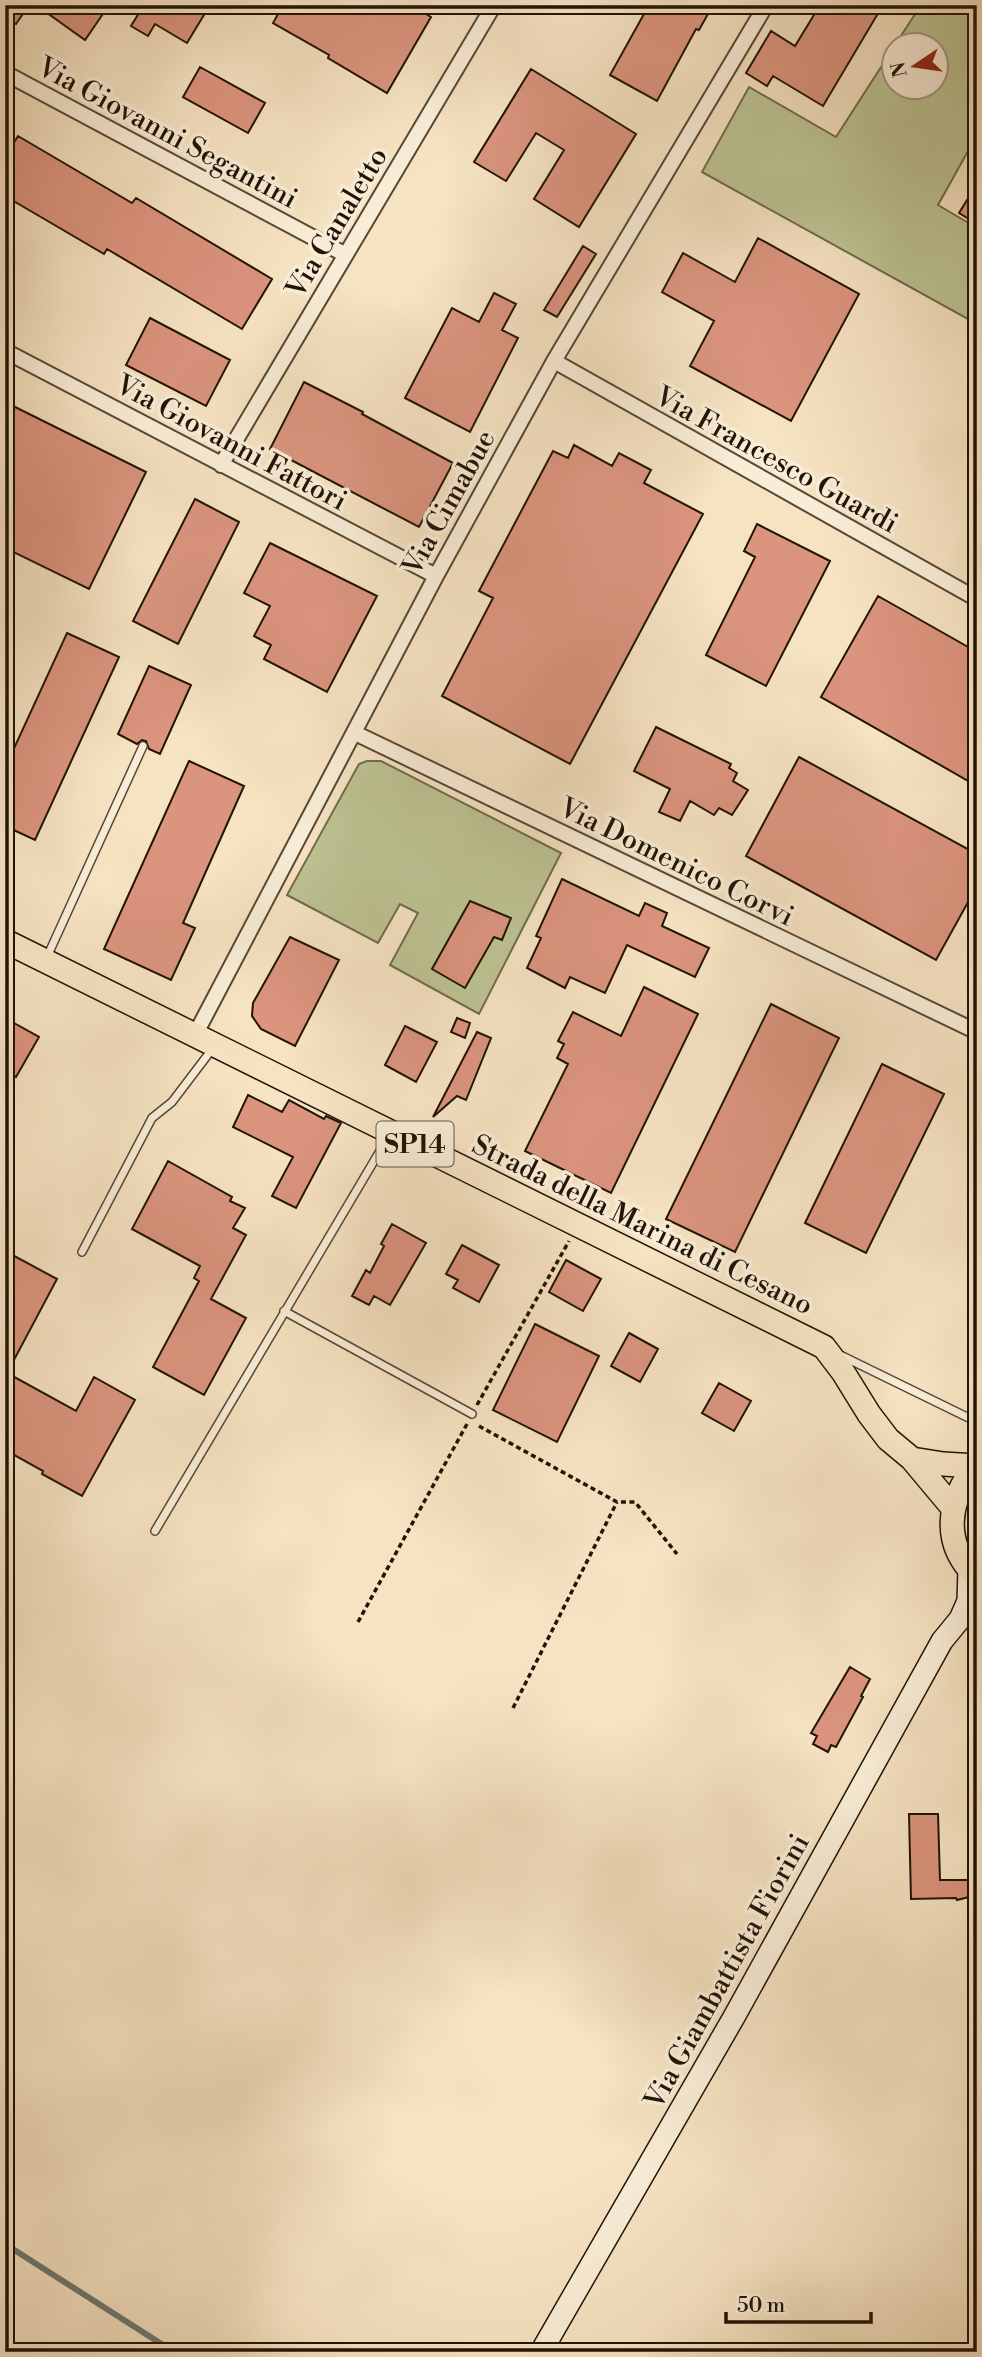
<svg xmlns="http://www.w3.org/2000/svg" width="982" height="2357" font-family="'Libre Bodoni',serif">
<rect width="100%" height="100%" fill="#f6e3c2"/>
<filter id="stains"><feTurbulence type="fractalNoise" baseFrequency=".00286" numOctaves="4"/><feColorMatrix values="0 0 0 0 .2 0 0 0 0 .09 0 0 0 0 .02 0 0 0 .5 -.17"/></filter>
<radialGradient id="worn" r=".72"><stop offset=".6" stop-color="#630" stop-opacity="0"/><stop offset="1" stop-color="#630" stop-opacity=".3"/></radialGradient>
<path fill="#bdc393" stroke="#6f6b4c" stroke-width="2" d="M921 5H952L977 19V135L938 205 977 228V324L702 172 749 87 836 137 894 47V88H936V46L895 45Z
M367 761H381L561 853 479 1014 390 965 418 913 400 904 378 943 287 895 359 764Z"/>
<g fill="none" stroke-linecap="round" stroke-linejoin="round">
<path stroke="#6c7973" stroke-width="6" d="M5 2244 174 2352"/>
</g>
<path fill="#db947e" stroke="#211306" stroke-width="2" d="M5 5H29L16 24 5 17Z
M36 5H109L85 40Z
M144 5H210L187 43 155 24 148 36 131 26Z
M283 5H410L431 17 387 93 328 58 329 55 273 23Z
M649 5H713L699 30 696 29 657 101 610 75Z
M820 5H883L823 106 773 76 767 86 746 73 771 31 795 46Z
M200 67 265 103 248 133 183 97Z
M531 69 636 134 579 227 534 199 564 150 536 133 506 181 474 162Z
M5 135 15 141 18 136 132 203 136 198 272 279 242 329 107 249 104 254 5 196Z
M977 184V224L959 213Z
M758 238 859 294 791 421 690 366 714 321 662 292 683 253 735 282Z
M583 246 596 254 557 317 544 310Z
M494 293 516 304 502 330 518 338 470 432 405 398 452 308 479 322Z
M150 318 230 360 206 406 126 365Z
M304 382 363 412 362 414 453 463 419 527 270 449Z
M5 402 146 472 89 589 5 548Z
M574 445 612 466 619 453 651 470 644 483 703 514 570 764 442 696 493 598 479 591 553 451 568 458Z
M195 499 239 522 178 644 133 621Z
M757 524 830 561 766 686 706 655 755 557 744 551Z
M270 543 377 596 327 692 264 659 271 645 254 636 270 606 244 593Z
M878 596 977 652V786L821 697Z
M67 633 119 657 35 840 5 826V768Z
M149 666 191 685 160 754 149 749 146 741 142 740 137 744 118 734Z
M656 727 731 764 729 768 737 773 733 781 748 790 732 815 719 808 714 815 690 801 680 821 659 812 670 789 634 771Z
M799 757 977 854V886L936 960 746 856Z
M189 761 244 786 183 923 195 928 171 980 104 949Z
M562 879 639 916 645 903 667 913 662 926 709 948 695 977 627 945 605 993 570 977 565 988 527 968 541 938 536 936Z
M470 901 511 918 502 940 494 937 465 988 432 969Z
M290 937 339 960 295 1046 261 1029 252 1016 253 1003Z
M644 987 698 1014 611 1193 525 1151 568 1064 557 1058 564 1044 558 1041 573 1012 621 1036Z
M771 1004 839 1038 735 1252 666 1219Z
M5 1018 39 1037 16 1077 5 1070Z
M457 1018 470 1023 465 1038 451 1032Z
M405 1026 437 1042 416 1082 385 1065Z
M477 1032 491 1038 466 1100 457 1096 433 1117Z
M882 1064 944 1094 866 1253 805 1223Z
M248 1095 282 1112 289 1100 324 1119 326 1116 341 1123 296 1208 272 1196 293 1157 233 1127Z
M168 1161 232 1197 230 1201 245 1208 233 1228 246 1235 211 1299 246 1318 204 1395 153 1367 199 1281 194 1278 200 1266 132 1229Z
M392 1224 426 1243 390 1305 374 1296 369 1305 352 1296 366 1270 370 1273 384 1246 381 1244Z
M462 1245 499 1265 479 1302 453 1288 458 1280 446 1274Z
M5 1251 57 1279 7 1373 76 1411 94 1377 135 1400 82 1496 42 1474 43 1471 5 1450Z
M566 1260 601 1279 583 1311 549 1292Z
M535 1324 599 1356 557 1442 493 1410Z
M629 1333 658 1349 640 1382 611 1366Z
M719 1383 751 1401 734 1431 702 1413Z
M850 1667 870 1679 861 1696 863 1697 836 1747 831 1745 828 1752 813 1744 817 1736 811 1733Z
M909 1814H938L940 1880H972L977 1886V1895L957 1900 956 1898 911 1899Z"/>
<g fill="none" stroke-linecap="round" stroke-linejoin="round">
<defs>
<path id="service" d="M47 957 143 746
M82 1252 152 1118 172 1102 213 1048
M284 1311 472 1414
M840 1355 973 1420
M155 1531 390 1134"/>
<path id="minor" d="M5 73 344 254
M5 351 436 576
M554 361 977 599
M221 465 494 5
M355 733 975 1031 977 1027
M195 1035 436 576 554 361 766 5"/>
<path id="secondary" d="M960 1619 968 1601 969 1570
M541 2352 734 2017 942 1641 960 1619 977 1609"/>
<path id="primary" d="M5 941 824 1347 843 1372 869 1414 888 1439 912 1459 953 1508
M912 1459 943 1464 976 1466
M977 1465C947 1499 941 1544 977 1577"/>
</defs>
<use href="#service" stroke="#564735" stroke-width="10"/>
<use href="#minor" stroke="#564735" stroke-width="18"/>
<use href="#secondary" stroke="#211306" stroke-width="24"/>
<use href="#primary" stroke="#211306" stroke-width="26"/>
<path stroke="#211306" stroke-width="3.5" stroke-dasharray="5 3.5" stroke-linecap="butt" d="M477 1405 569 1241
M479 1426 617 1502H635L677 1554
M358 1622 467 1424
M513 1708 617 1502"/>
<use href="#service" stroke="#f9edd7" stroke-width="7"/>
<use href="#minor" stroke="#f9edd7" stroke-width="14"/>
<use href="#secondary" stroke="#f9edd7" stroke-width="21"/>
<use href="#primary" stroke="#f6e3c2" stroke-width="23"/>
</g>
<g text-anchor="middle" stroke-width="7" stroke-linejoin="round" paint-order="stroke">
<rect fill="#f9edd7" stroke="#625445" stroke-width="2" x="376.5" y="1121.5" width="77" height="45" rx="5"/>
<g font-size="26" font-weight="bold" fill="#211306">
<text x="415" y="1153">SP14</text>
</g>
<g font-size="28" fill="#211306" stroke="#f9edd7">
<text transform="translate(168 132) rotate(28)" y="10">Via Giovanni Segantini</text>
<text transform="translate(336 222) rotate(-59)" y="10">Via Canaletto</text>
<text transform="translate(232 442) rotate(28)" y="10">Via Giovanni Fattori</text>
<text transform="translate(777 459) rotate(29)" y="10">Via Francesco Guardi</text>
<text transform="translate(448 502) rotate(-61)" y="10">Via Cimabue</text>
<text transform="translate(677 861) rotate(26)" y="10">Via Domenico Corvi</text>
<text transform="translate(643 1224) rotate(26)" y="10">Strada della Marina di Cesano</text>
<text transform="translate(726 1971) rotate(-61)" y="10">Via Giambattista Fiorini</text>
</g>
</g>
<rect width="982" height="2357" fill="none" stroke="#f6e3c2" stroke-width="28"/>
<rect x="7" y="7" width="968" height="2343" fill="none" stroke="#211306" stroke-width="3.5"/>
<rect x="14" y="14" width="954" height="2329" fill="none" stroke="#211306" stroke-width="2"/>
<g transform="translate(915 66) rotate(257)"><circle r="33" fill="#f9edd7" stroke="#a39683" stroke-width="2"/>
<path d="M0-5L12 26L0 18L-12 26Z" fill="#8f2418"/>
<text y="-10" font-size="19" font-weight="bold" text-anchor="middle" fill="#211306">N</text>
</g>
<path d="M726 2312v10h145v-10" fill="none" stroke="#211306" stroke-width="3.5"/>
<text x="737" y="2312" font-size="21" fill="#211306" stroke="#f9edd7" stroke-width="5" paint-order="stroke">50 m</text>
<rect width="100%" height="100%" filter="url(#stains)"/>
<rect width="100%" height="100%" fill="url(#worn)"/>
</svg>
